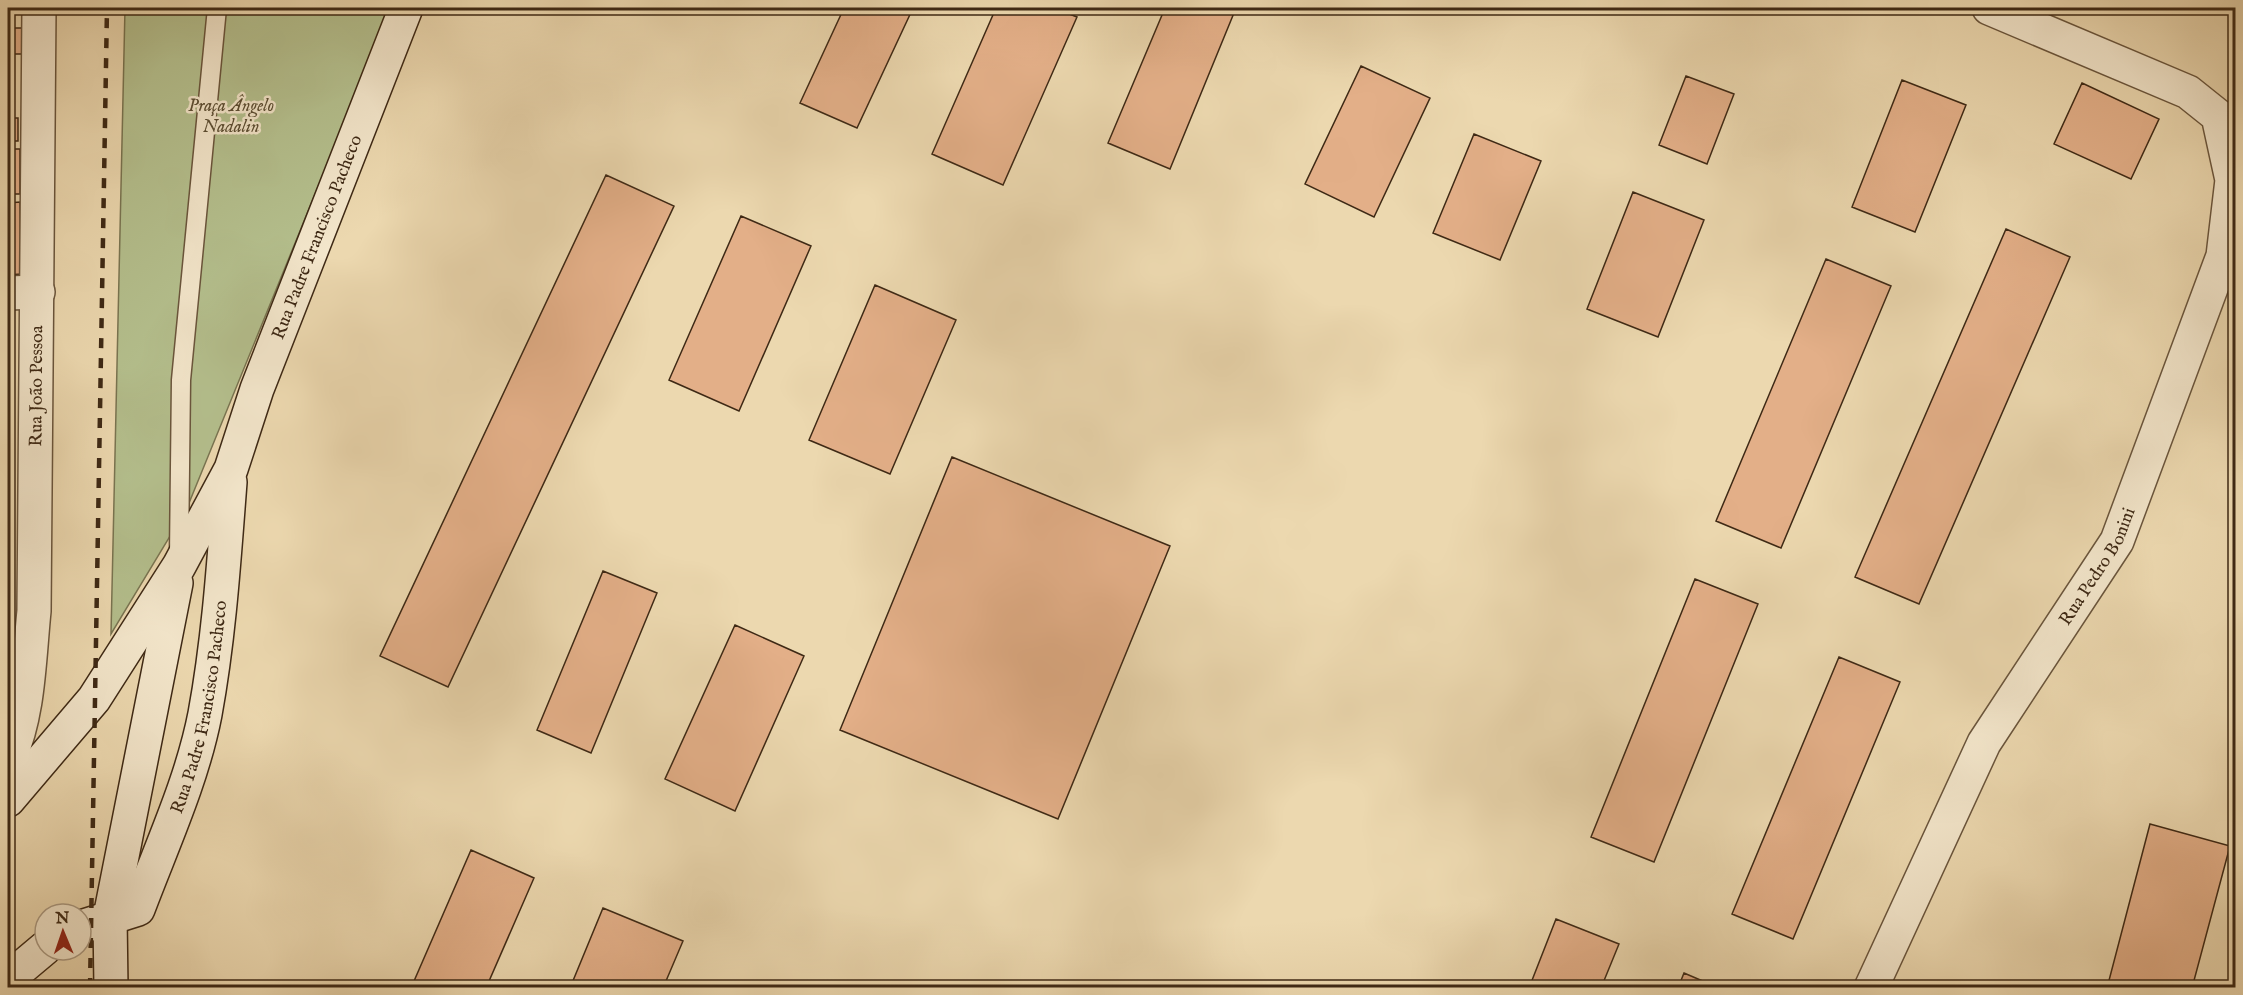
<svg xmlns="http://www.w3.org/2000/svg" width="2243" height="995" font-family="'IM FELL English',serif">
<rect width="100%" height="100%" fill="#ecd8af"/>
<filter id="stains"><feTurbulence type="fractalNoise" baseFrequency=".00333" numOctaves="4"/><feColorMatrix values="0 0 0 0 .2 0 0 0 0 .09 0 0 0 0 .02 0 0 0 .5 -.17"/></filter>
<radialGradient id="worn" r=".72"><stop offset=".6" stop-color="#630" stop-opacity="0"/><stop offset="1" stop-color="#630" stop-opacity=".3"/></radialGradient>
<path fill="#b4bf8d" stroke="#797451" stroke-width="1.5" d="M125 8H391L187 508 111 634Z"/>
<path fill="#e3af88" stroke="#3e2915" stroke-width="1.5" d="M844 8H913L857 128 800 103Z
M996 8H1054L1077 17 1003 185 932 154Z
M1165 8H1236L1170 169 1108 143Z
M8 28H28V54H8Z
M1361 66 1430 98 1374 217 1305 184Z
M1686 76 1734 94 1707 164 1659 145Z
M1902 80 1966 105 1915 232 1852 207Z
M2082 83 2159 119 2131 179 2054 144Z
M8 118H18V141H8Z
M1474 134 1541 161 1500 260 1433 233Z
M8 149H20V194H8Z
M606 175 674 206 448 687 380 656Z
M1633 192 1704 220 1658 337 1587 309Z
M20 202 21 274 8 275V203Z
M741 216 811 246 739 411 669 380Z
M2006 229 2070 257 1919 604 1855 577Z
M1826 259 1891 286 1781 548 1716 521Z
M875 285 956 320 890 474 809 440Z
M8 332H10L13 397H8Z
M8 416 11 480H8Z
M952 457 1170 546 1058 819 840 730Z
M8 566 10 625H8Z
M603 571 657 593 591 753 537 730Z
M1695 579 1758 604 1654 862 1591 837Z
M735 625 804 656 735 811 665 779Z
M8 641H10V685L8 686Z
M1839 657 1900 682 1793 939 1732 914Z
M2150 824 2230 846 2192 988H2107Z
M471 850 534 878 486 988H411Z
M603 908 683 941 663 988H570Z
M1556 919 1619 944 1601 988H1529Z
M1684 973 1719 988H1678Z"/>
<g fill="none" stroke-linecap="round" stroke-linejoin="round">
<defs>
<path id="service" d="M179 555 181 380 217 8"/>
<g id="minor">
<path d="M8 293 38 292"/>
<path id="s1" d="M1871 988 1984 743 2117 541 2223 256 2232 180 2218 116 2188 92 1989 8"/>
</g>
<g id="tertiary">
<path id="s2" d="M8 761C29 715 29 660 34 611L39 8"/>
</g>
<g id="secondary">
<path id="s3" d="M8 800 94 699 179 566 231 469 257 389 406 8"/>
<path id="s4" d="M81 927 138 909C162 845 192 781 205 714 219 638 224 560 230 482"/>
<path d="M8 979 45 948"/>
<path d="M111 988 110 917 176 583"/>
</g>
</defs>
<use href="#service" stroke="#6a553c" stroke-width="21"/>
<use href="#minor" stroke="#6a553c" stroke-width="36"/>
<use href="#tertiary" stroke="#6a553c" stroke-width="36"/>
<use href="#secondary" stroke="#3e2915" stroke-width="36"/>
<use href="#service" stroke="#f3e6cb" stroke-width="18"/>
<use href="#minor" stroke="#f3e6cb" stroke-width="33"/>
<use href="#tertiary" stroke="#f3e6cb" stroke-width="33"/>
<use href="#secondary" stroke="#f3e6cb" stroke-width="33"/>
<path stroke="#3e2915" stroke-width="4.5" stroke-dasharray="10 10" stroke-linecap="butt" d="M90 988 107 8"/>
</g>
<g text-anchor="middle" stroke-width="5" stroke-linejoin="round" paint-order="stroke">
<g font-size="18" font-style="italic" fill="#5c4e33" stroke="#f3e6cb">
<text x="231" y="111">Praça Ângelo<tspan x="231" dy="21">Nadalin</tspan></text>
</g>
<g font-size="18" fill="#3e2915" stroke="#f3e6cb">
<text dy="6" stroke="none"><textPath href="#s3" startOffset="648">Rua Padre Francisco Pacheco</textPath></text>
<text dy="6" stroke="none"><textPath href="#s2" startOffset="378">Rua João Pessoa</textPath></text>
<text dy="6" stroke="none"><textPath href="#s1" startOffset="480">Rua Pedro Bonini</textPath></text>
<text dy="6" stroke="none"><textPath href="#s4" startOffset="272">Rua Padre Francisco Pacheco</textPath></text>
</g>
</g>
<rect width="2243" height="995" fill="none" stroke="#ecd8af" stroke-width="30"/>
<rect x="9" y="9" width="2225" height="977" fill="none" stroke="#3e2915" stroke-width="3"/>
<rect x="15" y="15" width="2213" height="965" fill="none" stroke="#3e2915" stroke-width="1.5"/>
<g transform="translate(63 932) rotate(358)"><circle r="28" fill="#f3e6cb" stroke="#ab9a82" stroke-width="1.5"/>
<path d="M0-4.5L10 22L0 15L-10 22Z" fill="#8f2418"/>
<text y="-9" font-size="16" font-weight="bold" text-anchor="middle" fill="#3e2915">N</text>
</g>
<rect width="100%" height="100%" filter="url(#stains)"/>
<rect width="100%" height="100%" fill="url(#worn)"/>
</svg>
